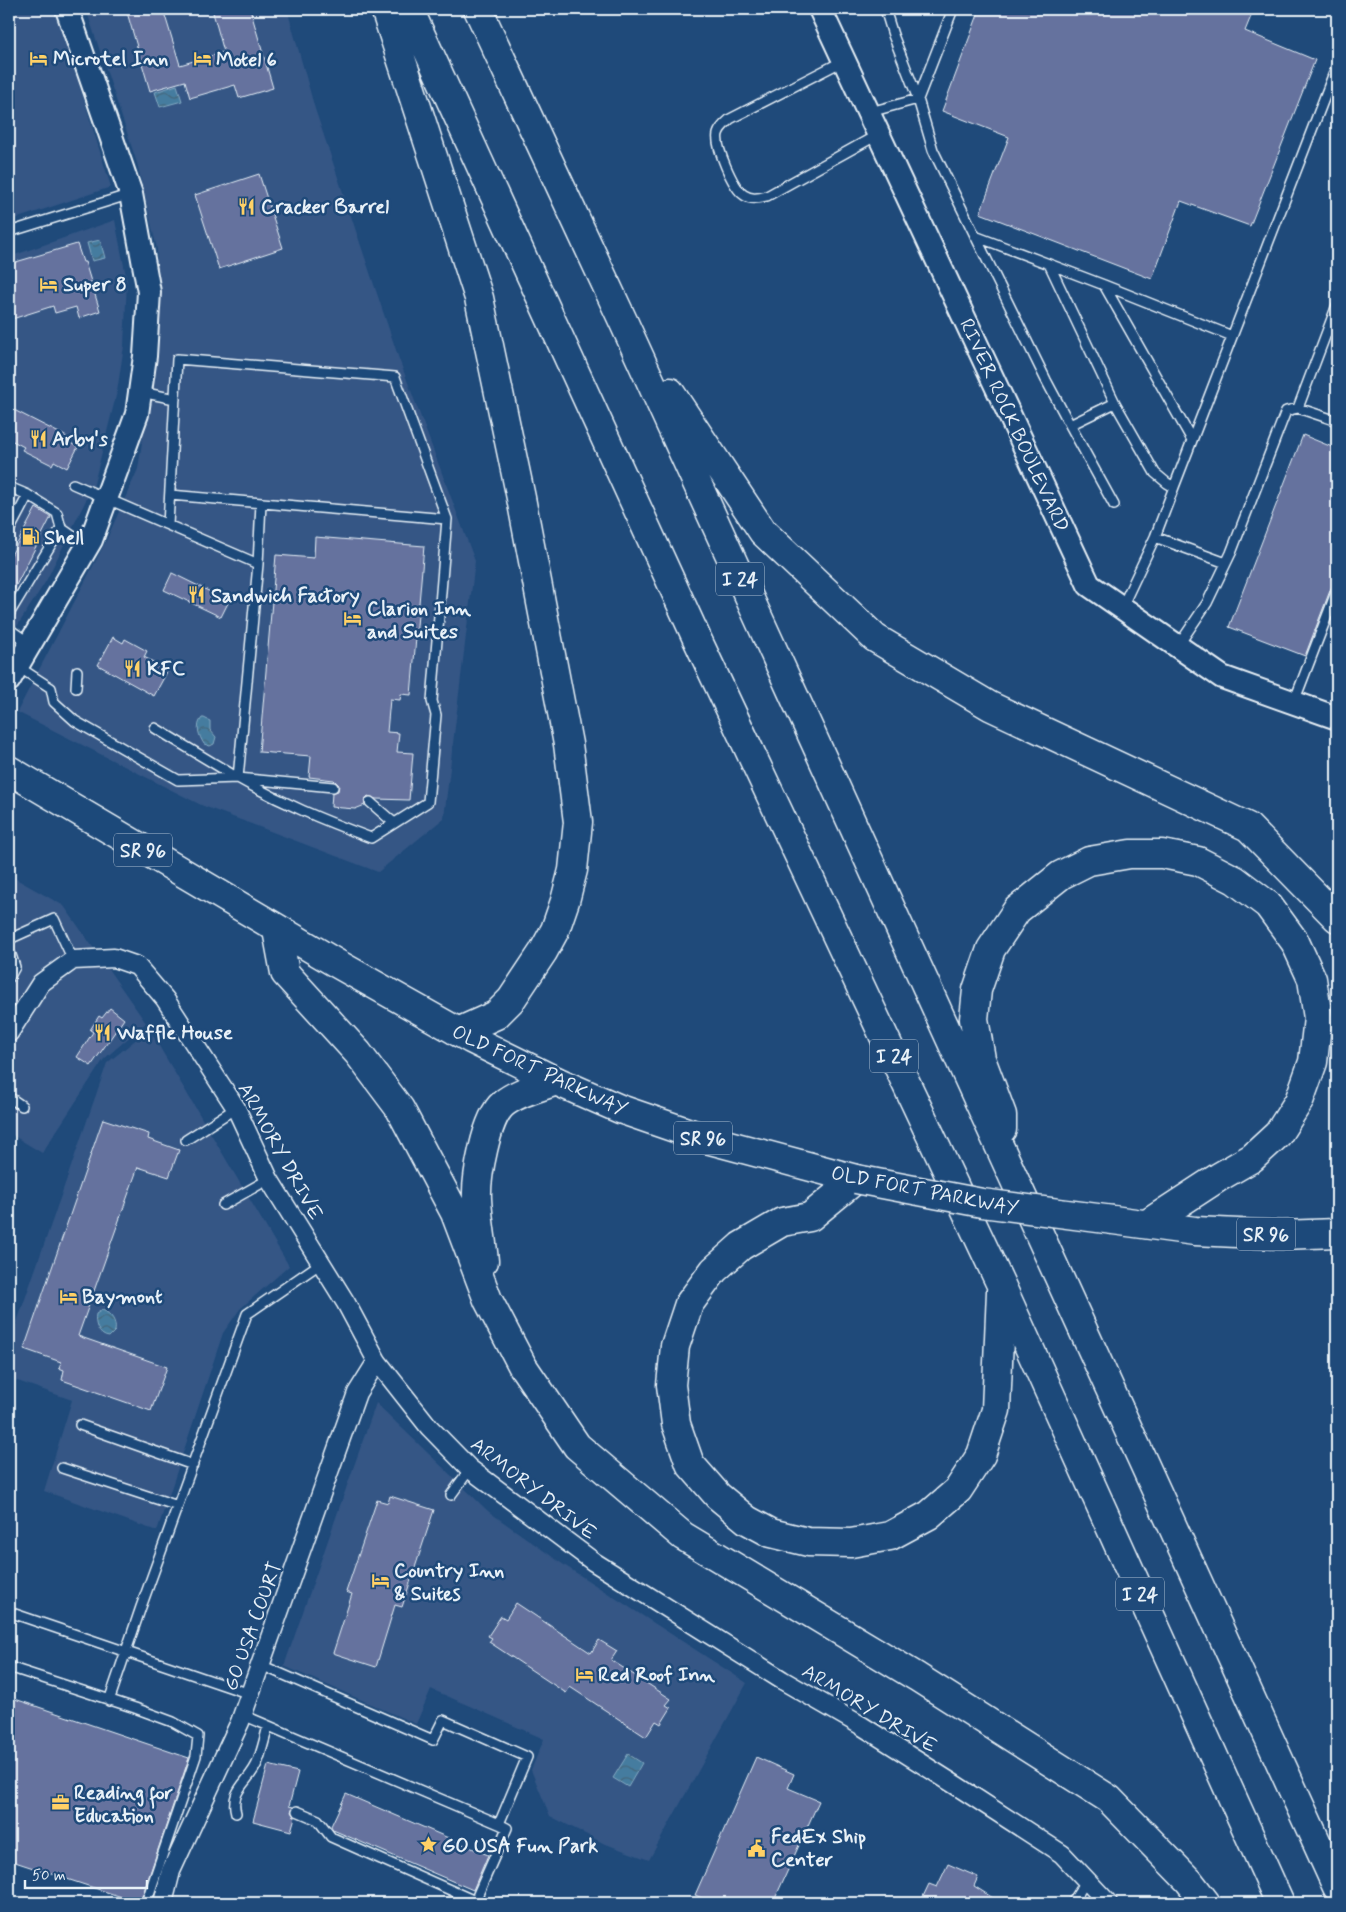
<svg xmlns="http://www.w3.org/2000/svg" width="1346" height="1912" font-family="Mynerve,sans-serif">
<defs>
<pattern id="grass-tufts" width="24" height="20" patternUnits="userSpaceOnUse" patternTransform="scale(1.25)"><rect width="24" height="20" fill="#51838e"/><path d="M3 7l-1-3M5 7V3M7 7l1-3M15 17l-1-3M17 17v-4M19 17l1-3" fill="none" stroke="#4d6b73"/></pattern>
<pattern id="water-waves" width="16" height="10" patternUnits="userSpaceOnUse" patternTransform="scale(1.25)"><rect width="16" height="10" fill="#447c9f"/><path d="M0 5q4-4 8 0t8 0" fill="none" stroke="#456579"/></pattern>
</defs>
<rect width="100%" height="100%" fill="#1f4a7a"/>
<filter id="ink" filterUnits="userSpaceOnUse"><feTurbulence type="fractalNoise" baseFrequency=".02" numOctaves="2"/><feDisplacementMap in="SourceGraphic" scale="10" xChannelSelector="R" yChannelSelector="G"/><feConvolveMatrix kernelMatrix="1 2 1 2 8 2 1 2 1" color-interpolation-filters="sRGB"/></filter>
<g filter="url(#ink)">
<path fill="#345685" d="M9 9H53L79 84 111 187 9 221Z
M86 9H287L315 109 399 359 475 561 444 818 378 872 201 805 17 712 105 543 138 469 157 343V249L137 163Z
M115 220 127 281 124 346 117 392 94 484 46 581 9 639V257Z
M9 875 64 906 146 1023 104 1059 42 1153 9 1133Z
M149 1029 289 1266 240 1309 223 1333 157 1531 44 1491 72 1400 9 1378V1345L107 1063Z
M376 1403 488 1511 564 1565 747 1683 649 1860 603 1843 550 1816 531 1770 544 1739 431 1689 416 1724 284 1666Z"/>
<path fill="url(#grass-tufts)" stroke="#9cbac3" d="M374 1898H399L416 1903H376Z"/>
<path fill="url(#water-waves)" stroke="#86abc3" d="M177 85 182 101 160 107 155 92Z
M100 240 105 258 92 261 87 243Z
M202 718H204L210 721V730L216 737 214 744 210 746 204 744C199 736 195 726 202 718Z
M102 1310C111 1313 117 1322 115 1331L109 1337C98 1336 94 1323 96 1314Z
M628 1754 642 1763 628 1787 613 1778Z"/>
<path fill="#65729e" stroke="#e8f1f8" d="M126 9H163L180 65 224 52 212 9H250L273 88 239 98 235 85 190 98 185 81 150 91Z
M980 9H1254L1245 31 1315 60 1250 226 1181 201 1152 279 980 213 1009 137 942 111Z
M259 174 283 248 219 269 195 195Z
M77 244 83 262H85L100 311 79 318 76 307 55 313 53 306 9 320V264Z
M14 410 67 437 66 441 78 447 67 468 54 461 52 465 22 450 24 447 9 439V421Z
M1303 435 1337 449V580L1331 588 1305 656 1229 627Z
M36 508 51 517 9 599V559Z
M315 537 424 546 411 695 401 694 400 700 390 699 387 732 399 733 397 752 413 753 409 800 376 799 368 796 364 800 365 805 355 809 331 807 332 793 338 791 339 785 334 780 309 777 311 756 259 752 276 555 314 558Z
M172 573 229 601 221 617 164 590Z
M113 637 123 643 125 639 147 651 144 657 168 670 154 696 98 665Z
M110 1008 124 1019 91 1066 77 1057 93 1032 90 1030 99 1016 102 1018Z
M103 1119 149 1134 148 1139 179 1150 169 1177 138 1167 78 1336 167 1367 151 1411 62 1380 64 1370 59 1368 61 1362 24 1349Z
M390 1496 434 1510 402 1607 395 1605 376 1667 333 1653 352 1594 346 1592 377 1500 388 1503Z
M516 1603 591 1653 599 1640 617 1651 611 1660 671 1699 666 1705 671 1708 661 1724 656 1721 646 1737 570 1687 566 1693 489 1642 492 1638 488 1636 501 1616 506 1619Z
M9 1697 189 1758 140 1903 9 1860Z
M756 1757 794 1774 788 1788 819 1801 773 1903H713L695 1895Z
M268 1765 298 1772 289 1806 293 1807 291 1812 295 1817 291 1831 253 1821Z
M346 1794 488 1855 473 1890 333 1830 331 1826Z
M948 1864 978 1877 974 1886 1001 1903H920L929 1884 937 1887Z"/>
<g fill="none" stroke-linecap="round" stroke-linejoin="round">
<defs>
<path id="service" d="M885 9 893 35 918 99 933 150 1046 380 1070 425 1115 403 1155 473 1167 483 1174 487 1155 537 1122 607
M843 61 730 119C725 124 720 127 718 134 715 146 733 188 744 195 751 200 759 198 767 196L879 134
M870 112 918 99 953 9
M9 232 131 194
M975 236 1049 264 1115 403
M1049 264 1104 285
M141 392 175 399
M1298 408 1337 305
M1070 425 1114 505
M1192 440 1104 285 1232 336
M73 484 258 564 238 778C282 803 323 820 371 838L428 802 436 715 432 701 447 519 170 495
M9 487 28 495 57 513 61 528 9 614
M1174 487 1337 65
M168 525 177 359 395 377 447 519
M61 528 87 546
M9 531 28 495
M1155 537 1226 563
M258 564 261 503
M9 629 29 643
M1178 646 1207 603 1231 553 1286 411 1298 408 1337 421
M17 666 51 688 54 702 75 721 178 780 238 778 333 787
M76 688 77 671
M1294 702 1337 590
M155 728 238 778
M370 802 394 823
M9 934 14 937 54 919 73 960
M9 953 11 955 15 967 9 978
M9 1097 22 1106
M186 1140 236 1108
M223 1205 269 1179
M80 1425 193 1465
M62 1468 178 1506
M451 1495 470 1469
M9 1612 250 1694
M9 1667 135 1708 173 1722 198 1736 196 1756 146 1903
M109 1701 141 1607 247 1314 321 1263
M243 1715 499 1824 527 1757 443 1720 433 1740 261 1665
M297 1811 318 1820 331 1837 475 1901 507 1828 499 1824
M236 1813C229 1789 251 1781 258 1761 262 1750 265 1738 268 1726
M1072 1903 1087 1880"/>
<path id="minor" d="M9 1033 41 983 73 960 114 958 137 966 165 999 236 1108 269 1179 346 1303 377 1361 429 1427 470 1469 594 1562 782 1680 862 1726 957 1786 1062 1854 1108 1903
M163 1903 171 1871 240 1722 357 1393 377 1361"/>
<path id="tertiary" d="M820 9 1089 585 1222 677 1337 718
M9 680 91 540 137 414 145 356 149 292 131 194 67 9"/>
<path id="primary" d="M9 770 336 963 471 1039 556 1081 620 1109 710 1140 856 1179
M1113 1220 1195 1231 1281 1235 1337 1233"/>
<path id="motorway" d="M385 9 479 298 521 498 568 744 578 822 573 870 565 901 555 930 543 952 511 1000 496 1015 458 1032
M409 9 698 641 1001 1285 1280 1903
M478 9 624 323 1337 1887
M670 392 763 532 875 638 990 706 1248 827 1337 918
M277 930 285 973 358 1053 400 1109 455 1213 488 1300 522 1365 577 1446 683 1536 917 1677 1109 1799 1189 1881 1206 1903
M1002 1129V1115L981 1059 974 1019 977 990 991 949 1017 910 1061 875 1089 861 1130 854H1162L1198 861 1235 880 1268 905 1295 942 1312 979 1318 1018 1313 1062 1299 1101 1278 1134 1252 1158 1219 1177 1147 1224
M856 1179 810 1217 782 1222 741 1246 714 1270 689 1304 675 1346 671 1385 676 1424 690 1464 718 1496 747 1520 771 1533 808 1542 851 1543 890 1536 929 1515 958 1490 981 1455 996 1410 1001 1291
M484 1261C482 1240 478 1220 477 1199 476 1178 486 1118 503 1104 517 1092 538 1088 556 1081"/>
</defs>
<use href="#service" stroke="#e8f1f8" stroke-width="12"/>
<use href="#minor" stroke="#e8f1f8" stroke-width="21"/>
<use href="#tertiary" stroke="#e8f1f8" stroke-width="26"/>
<use href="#primary" stroke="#e8f1f8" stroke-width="31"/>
<use href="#motorway" stroke="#e8f1f8" stroke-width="31"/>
<use href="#service" stroke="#1f4a7a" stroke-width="9"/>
<use href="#minor" stroke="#1f4a7a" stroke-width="18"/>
<use href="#tertiary" stroke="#1f4a7a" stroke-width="22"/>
<use href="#primary" stroke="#1f4a7a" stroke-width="28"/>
<use href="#motorway" stroke="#1f4a7a" stroke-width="28"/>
<defs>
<path id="primary-bridge" d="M856 1179 982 1203 1113 1220"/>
</defs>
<use href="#primary-bridge" stroke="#e8f1f8" stroke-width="31" stroke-linecap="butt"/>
<use href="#primary-bridge" stroke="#1f4a7a" stroke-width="28"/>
</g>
</g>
<defs>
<symbol id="hotel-bare" viewBox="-9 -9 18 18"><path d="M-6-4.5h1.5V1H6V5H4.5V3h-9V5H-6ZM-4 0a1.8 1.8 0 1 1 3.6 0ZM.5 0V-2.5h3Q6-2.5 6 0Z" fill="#ffd166" stroke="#1f4a7a" stroke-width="2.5" paint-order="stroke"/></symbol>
<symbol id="restaurant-bare" viewBox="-9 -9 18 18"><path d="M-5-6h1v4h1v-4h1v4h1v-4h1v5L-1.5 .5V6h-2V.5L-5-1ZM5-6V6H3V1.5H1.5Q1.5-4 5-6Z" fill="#ffd166" stroke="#1f4a7a" stroke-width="2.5" paint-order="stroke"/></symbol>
<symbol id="fuel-bare" viewBox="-9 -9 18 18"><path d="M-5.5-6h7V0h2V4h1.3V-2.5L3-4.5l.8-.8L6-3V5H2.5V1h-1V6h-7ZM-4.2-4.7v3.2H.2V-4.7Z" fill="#ffd166" stroke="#1f4a7a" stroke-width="2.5" paint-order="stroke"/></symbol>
<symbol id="office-bare" viewBox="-9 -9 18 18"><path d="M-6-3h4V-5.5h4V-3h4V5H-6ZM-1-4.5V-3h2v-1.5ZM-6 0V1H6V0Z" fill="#ffd166" stroke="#1f4a7a" stroke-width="2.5" paint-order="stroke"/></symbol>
<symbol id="sight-bare" viewBox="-9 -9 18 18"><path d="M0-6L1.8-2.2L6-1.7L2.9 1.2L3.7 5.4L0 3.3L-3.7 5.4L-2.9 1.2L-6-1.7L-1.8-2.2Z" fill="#ffd166" stroke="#1f4a7a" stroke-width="2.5" paint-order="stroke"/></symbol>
<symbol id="civic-bare" viewBox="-9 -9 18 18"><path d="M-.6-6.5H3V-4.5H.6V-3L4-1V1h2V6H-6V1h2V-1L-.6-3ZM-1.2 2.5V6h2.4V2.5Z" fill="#ffd166" stroke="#1f4a7a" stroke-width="2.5" paint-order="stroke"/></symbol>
</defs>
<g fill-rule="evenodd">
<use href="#hotel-bare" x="26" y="46" width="25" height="25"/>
<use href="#hotel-bare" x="190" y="46" width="25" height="25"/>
<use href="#restaurant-bare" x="234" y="194" width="25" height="25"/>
<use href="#hotel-bare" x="36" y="272" width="25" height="25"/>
<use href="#restaurant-bare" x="26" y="426" width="25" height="25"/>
<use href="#fuel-bare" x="18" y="524" width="25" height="25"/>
<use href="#restaurant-bare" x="184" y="582" width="25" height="25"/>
<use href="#hotel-bare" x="340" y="606" width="25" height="25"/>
<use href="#restaurant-bare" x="120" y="656" width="25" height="25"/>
<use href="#restaurant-bare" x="90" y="1020" width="25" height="25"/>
<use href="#hotel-bare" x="56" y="1284" width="25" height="25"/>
<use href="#hotel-bare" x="368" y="1568" width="25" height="25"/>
<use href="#hotel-bare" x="572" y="1662" width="25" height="25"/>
<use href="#office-bare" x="48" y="1790" width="25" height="25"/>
<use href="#sight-bare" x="416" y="1832" width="25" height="25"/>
<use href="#civic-bare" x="744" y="1836" width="25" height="25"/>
</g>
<g text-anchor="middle" stroke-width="5" stroke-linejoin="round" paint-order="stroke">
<g fill="#1f4a7a" stroke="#acbfd2" stroke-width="1">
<rect x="716" y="562.5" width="48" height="33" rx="4"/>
<rect x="114" y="833.5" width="58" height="33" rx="4"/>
<rect x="870" y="1039.5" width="48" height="33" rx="4"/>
<rect x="674" y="1121.5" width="58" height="33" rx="4"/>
<rect x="1237" y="1217.5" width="58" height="33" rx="4"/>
<rect x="1116" y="1577.5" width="48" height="33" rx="4"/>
</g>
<g font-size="19" font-weight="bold" fill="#e8f1f8">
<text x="740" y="586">I 24</text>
<text x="143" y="857">SR 96</text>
<text x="894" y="1063">I 24</text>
<text x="703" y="1145">SR 96</text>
<text x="1266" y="1241">SR 96</text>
<text x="1140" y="1601">I 24</text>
</g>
<g font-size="20" font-weight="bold" fill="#e8f1f8" stroke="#1f4a7a" text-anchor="start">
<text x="53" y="65">Microtel Inn</text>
<text x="216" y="66">Motel 6</text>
<text x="261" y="213">Cracker Barrel</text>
<text x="63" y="291">Super 8</text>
<text x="52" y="445">Arby's</text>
<text x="44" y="544">Shell</text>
<text x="211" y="602">Sandwich Factory</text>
<text x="367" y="615">Clarion Inn<tspan x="367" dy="23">and Suites</tspan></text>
<text x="147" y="675">KFC</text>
<text x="117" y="1039">Waffle House</text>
<text x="82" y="1303">Baymont</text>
<text x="394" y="1577">Country Inn<tspan x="394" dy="23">&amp; Suites</tspan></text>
<text x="598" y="1681">Red Roof Inn</text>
<text x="74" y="1799">Reading for<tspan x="74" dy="23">Education</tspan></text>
<text x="771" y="1843">FedEx Ship<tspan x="771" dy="23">Center</tspan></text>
<text x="442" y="1852">GO USA Fun Park</text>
</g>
<g font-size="20" fill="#e8f1f8" stroke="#1f4a7a">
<text transform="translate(1015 425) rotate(65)" y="7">RIVER ROCK BOULEVARD</text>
<text transform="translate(540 1070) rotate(25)" y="7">OLD FORT PARKWAY</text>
<text transform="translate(281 1151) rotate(61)" y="7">ARMORY DRIVE</text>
<text transform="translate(925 1190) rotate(11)" y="7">OLD FORT PARKWAY</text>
<text transform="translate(534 1488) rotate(38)" y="7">ARMORY DRIVE</text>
<text transform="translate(252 1626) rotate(-70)" y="7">GO USA COURT</text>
<text transform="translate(870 1708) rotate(31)" y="7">ARMORY DRIVE</text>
</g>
</g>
<rect width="1346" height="1912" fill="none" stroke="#1f4a7a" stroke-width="30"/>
<rect x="15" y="15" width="1316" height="1882" fill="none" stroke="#e8f1f8" stroke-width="2" filter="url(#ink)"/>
<path d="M25 1880v8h122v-8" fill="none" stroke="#e8f1f8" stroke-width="2.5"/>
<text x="32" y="1880" font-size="15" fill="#e8f1f8" stroke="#1f4a7a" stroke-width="4" paint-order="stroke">50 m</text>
</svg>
